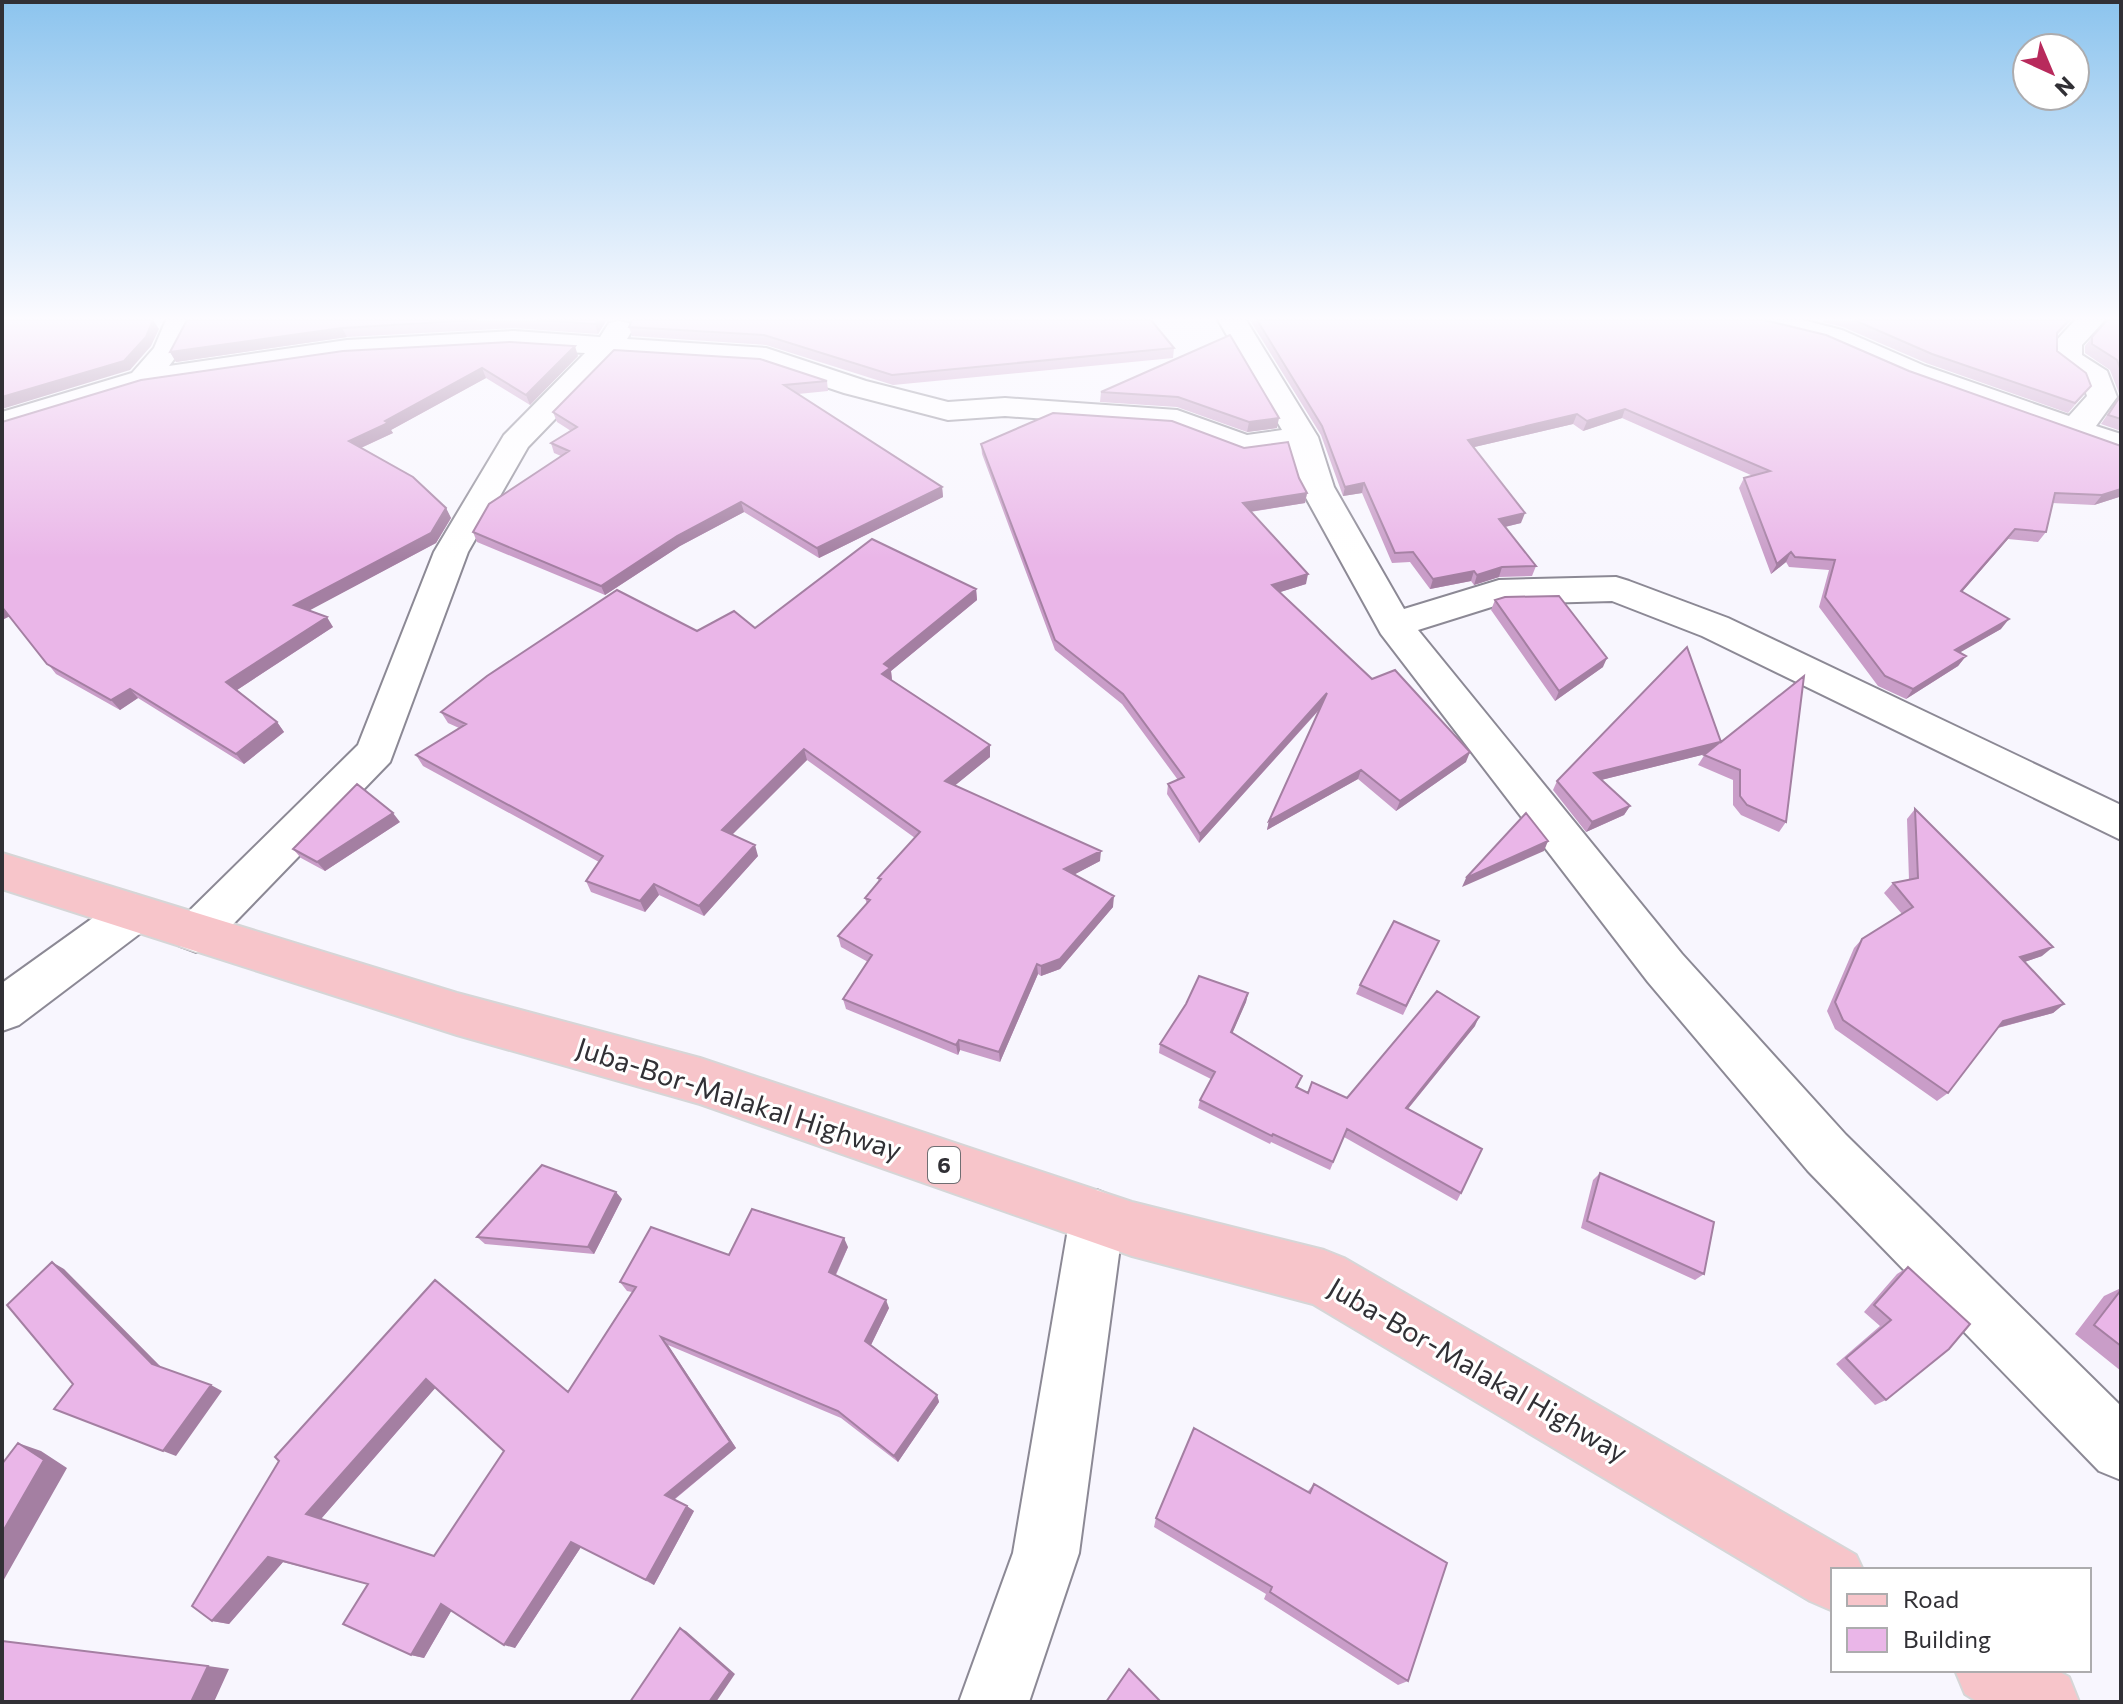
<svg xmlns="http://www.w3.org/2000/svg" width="2123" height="1704" font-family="Commissioner,sans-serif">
<rect width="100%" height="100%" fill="#f8f6fe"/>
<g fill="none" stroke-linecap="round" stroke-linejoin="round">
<defs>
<path id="minor" d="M166 320H194L181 350 169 366 347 340 514 331 600 337 609 323 619 321 629 323 633 329 627 339 766 348 866 381 948 402 1005 398 1177 410 1247 435 1282 430 1218 320H1246L1318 437 1334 487 1404 609 1499 580 1616 577 1629 581 1728 618 2121 805V840L1702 636 1612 601 1501 604 1418 630 1682 954 1846 1135 2121 1406V1480L2099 1471 1808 1171 1648 982 1381 634 1300 487 1289 448 1244 455 1172 428 1005 416 948 420 844 393 763 366 616 356 528 447 468 552 390 762 212 946 196 952 180 946 173 933 180 920 358 745 434 552 504 435 585 353 514 349 347 358 147 387 2 431V412L132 373 154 348Z
M1753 320H1803L1842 330 1925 366 2069 416 2087 396 2082 381 2052 358 2054 343 2075 320H2105L2082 345V355L2107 371 2117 397 2096 426 2121 434V455L1905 378 1822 342 1757 326Z
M134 894 150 900 157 913 150 926 19 1025 2 1031V983L118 900Z
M1097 1190 1116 1198 1124 1217 1079 1553 1029 1702H959L1013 1553 1070 1217 1078 1198Z"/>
<path id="major" d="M2 853 457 993 700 1058 1132 1202 1324 1250 1344 1258 1856 1555 1863 1570H1833V1611L1810 1601 1313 1304 1132 1256 700 1104 457 1035 2 889Z
M1955 1670H2056L2069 1677 2079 1702H1978L1965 1694Z"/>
</defs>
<use href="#minor" stroke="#8c8995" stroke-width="4"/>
<use href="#major" stroke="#d6d6d7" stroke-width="4"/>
<use href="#minor" fill="#fff" fill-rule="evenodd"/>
<use href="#major" fill="#f7c5ca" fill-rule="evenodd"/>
</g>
<path fill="#c99dc8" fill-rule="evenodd" d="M187 320H610L606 321 598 334 514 328 347 337 176 362 170 352Z
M628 320H1151L1174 348 1173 358 893 385 766 345 632 336 629 327 631 321Z
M1250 320H1764L2121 446V497H2119L2094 505 2052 503 2046 532 2038 542 2008 539 1962 592 2001 629 1959 652 1966 656 1958 666 1906 699 1878 686 1819 607 1829 570 1789 567 1786 562 1771 574 1739 488 1744 478 1753 476 1622 418 1583 431 1573 424 1474 447 1521 523 1505 527 1536 566 1532 576 1499 577 1474 585 1471 581 1430 589 1410 562 1392 563 1362 493 1343 496 1321 435Z
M1823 320H2071L2057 335V351L2091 386 2068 413 1926 363 1843 327 1823 322Z
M2121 320V431L2101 424 2120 396 2110 370 2085 353V346L2092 337Z
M1230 335 1277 428 1247 432 1177 407 1100 402 1101 392Z
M614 350 827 381 828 391 798 394 942 487 943 497 819 558 744 512 680 546 605 595 477 542 473 532 561 456 554 453 551 443 571 431 557 422 553 412Z
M578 356 530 405 486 378 391 430 393 433 361 448 446 508 451 518 436 543 309 610 333 627 237 690 277 722 284 732 244 764 138 698 120 710 56 674 10 616 2 620V422Z
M981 444 1299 478 1307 493 1305 503 1250 512 1306 584 1280 592 1372 679 1466 762 1396 811 1358 779 1267 830 1269 821 1321 708 1199 843 1167 794 1168 784 1178 780 1122 704 1055 650 982 454Z
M976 589 977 600 891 671 892 680 990 745V757L955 785 1100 861 1075 874 1113 907 1060 969 1041 976 1038 974 1000 1062 960 1050 958 1055 846 1009 843 999 868 962 841 947 838 936 867 904 865 898 879 882 878 878 915 838 807 760 732 834 758 856 704 916 659 895 645 912 591 892 586 881 599 862 423 766 416 755 459 728 448 723 441 712 697 631 755 628Z
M1495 600 1603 667 1555 701 1491 610Z
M1721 742 1786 822 1779 832 1741 815 1733 805V780L1698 765 1705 754 1601 780 1630 806 1624 815 1586 832 1553 790 1557 781Z
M1915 809 2042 956 2024 962 2064 1004 2053 1013 1998 1028 1948 1093 1937 1101 1835 1029 1827 1011 1854 948 1862 939 1902 914 1884 893 1893 883 1909 880 1907 819Z
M400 822 325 871 301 858 293 849Z
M1439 941 1403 1015 1356 994 1360 985Z
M1248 993 1246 1002 1232 1033 1302 1076 1297 1088 1308 1093 1347 1098 1475 1026 1408 1109 1461 1193 1457 1201 1344 1137 1330 1170 1271 1142 1270 1144 1198 1108 1200 1100 1211 1079 1159 1053 1160 1044Z
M1600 1173 1704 1274 1695 1280 1581 1228 1593 1180Z
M622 1199 594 1254 485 1244 477 1237Z
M848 1247 836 1275 889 1308 871 1345 937 1395 939 1402 898 1462 841 1418 668 1345 736 1448 674 1500 694 1511 654 1585 581 1547 515 1648 451 1611 424 1658 411 1655 367 1584 283 1562 229 1624 212 1621 435 1280 568 1392 632 1292 627 1291 620 1282 729 1255ZM435 1388 504 1451 434 1556 321 1519Z
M1908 1267 1886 1400 1875 1405 1836 1364 1880 1326 1864 1312 1897 1274Z
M2121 1288V1371L2075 1334 2104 1296Z
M1314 1484 1408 1681 1398 1685 1264 1599 1266 1594 1154 1527 1156 1518 1308 1491Z"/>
<path fill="#a47fa2" d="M153 320 159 329 151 346 130 370 2 409V397Z
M598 320H610L606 321 598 334 595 324Z
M342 328 347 337 176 362 170 352Z
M575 346 578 356 530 405 526 395Z
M482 368 486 378 391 430 393 433 354 451 349 441Z
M1625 409 1622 418 1583 431 1587 421Z
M1577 414 1573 424 1466 449 1468 440Z
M1279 418 1277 428 1247 432 1249 422Z
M1364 483 1362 493 1343 496 1345 487Z
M942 487 943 497 819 558 817 548Z
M2121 489V495L2119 497 2094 505 2102 495Z
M1307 493 1305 503 1241 513 1243 503Z
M741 502 744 512 680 546 605 595 601 586 677 536Z
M446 508 451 518 436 543 301 615 294 605Z
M1525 513 1521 523 1496 529 1499 519Z
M2015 529 2008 539 1954 601 1961 591Z
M1791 552 1786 562 1771 574 1777 564Z
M1502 567 1499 577 1474 585 1477 575Z
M1474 571 1471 581 1430 589 1433 579Z
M1308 574 1306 584 1271 595 1272 585Z
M976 589 977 600 891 671 892 680 882 674 884 664Z
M2 606 10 616 2 620Z
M327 617 333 627 234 692 226 682Z
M2009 619 2001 629 1947 660 1955 650Z
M1966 656 1958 666 1906 699 1913 689Z
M1607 658 1603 667 1555 701 1559 691Z
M130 689 138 698 120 710 111 700Z
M1327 693 1325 703 1199 843 1200 834Z
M277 722 284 732 244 764 236 754Z
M1720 742 1714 752 1589 783 1594 773Z
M990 745V757L947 792 945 781Z
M804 749 807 760 726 841 722 830Z
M1470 752 1466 762 1396 811 1400 801Z
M1361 770 1358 779 1267 830 1269 821Z
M1630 806 1624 815 1586 832 1592 822Z
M393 813 400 822 325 871 317 862Z
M1548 841 1544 851 1462 887 1466 878Z
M755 845 758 856 704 916 699 906Z
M1101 851 1100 861 1064 880V869Z
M654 884 659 895 645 912 640 901Z
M1114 896 1113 907 1060 969 1041 976V966Z
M2053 947 2042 956 2010 967 2020 957Z
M1037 964 1038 974 1000 1062 999 1052Z
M1248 993 1246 1002 1229 1041 1231 1032Z
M2064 1004 2053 1013 1993 1029 2003 1021Z
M1479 1017 1475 1026 1402 1116 1406 1108Z
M959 1040 960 1050 958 1055 956 1045Z
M616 1192 622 1199 594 1254 588 1247Z
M844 1238 848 1247 833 1280 829 1272Z
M52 1262 64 1269 164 1370 152 1364Z
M886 1300 889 1308 869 1349 865 1341Z
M661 1337 668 1345 736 1448 672 1501 665 1495Z
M426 1379 437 1386 320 1520 306 1514Z
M211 1385 222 1391 176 1456 163 1451Z
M937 1395 939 1402 898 1462 894 1456Z
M18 1443 41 1451 67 1468 2 1583V1533Z
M687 1506 694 1511 654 1585 646 1580Z
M571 1542 581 1547 515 1648 504 1645Z
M268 1557 283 1562 229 1624 212 1621Z
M441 1604 453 1608 424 1658 411 1655Z
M680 1628 686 1631 735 1674 716 1702H709Z
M208 1666 229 1669 214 1702H191Z"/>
<path fill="#eab6e8" stroke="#a47fa2" stroke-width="2" fill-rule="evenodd" d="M2 320H153L146 337 124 361 2 397Z
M187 320H476L342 328 170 352Z
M537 320H598L595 324Z
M632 320H1151L1174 348 892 375 764 335 629 327Z
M1257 320H1764L1826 335 1909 371 2121 446V489L2102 495 2055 493 2046 532 2015 529 1961 591 2009 619 1955 650 1966 656 1913 689 1885 676 1825 597 1835 560 1795 557 1791 552 1777 564 1744 478 1770 471 1625 409 1587 421 1577 414 1468 440 1525 513 1499 519 1536 566 1502 567 1477 575 1474 571 1433 579 1413 552 1395 553 1364 483 1345 487 1322 426Z
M1854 320H2069L2057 333V351L2086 373 2091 386 2075 403 1932 354Z
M2107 320H2121V371L2117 360 2092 344V337Z
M1230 335 1279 418 1249 422 1178 397 1101 392Z
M510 342 575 346 526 395 482 368 385 421 388 423 349 441 413 477 446 508 431 533 294 605 327 617 226 682 277 722 236 754 130 689 111 700 47 664 2 607V422L141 380 343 351Z
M614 350 760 359 827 381 784 385 942 487 817 548 741 502 677 536 601 586 473 532 489 504 569 451 551 443 577 427 553 412Z
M2121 395V419L2108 415Z
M1053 413 1172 421 1244 448 1288 442 1299 478 1307 493 1243 503 1308 574 1272 585 1372 679 1395 670 1470 752 1400 801 1361 770 1269 821 1327 693 1200 834 1168 784 1184 777 1123 694 1055 640 981 444Z
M872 539 976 589 884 664 890 668 882 674 990 745 945 781 1101 851 1064 869 1114 896 1060 959 1041 966 1037 964 999 1052 959 1040 956 1045 843 999 872 955 838 936 870 900 865 898 881 879 878 878 920 832 804 749 722 830 755 845 699 906 654 884 640 901 586 881 603 856 416 755 466 724 441 712 487 676 617 590 697 631 734 611 755 628Z
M1559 596 1607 658 1559 691 1495 600 1505 597Z
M1687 647 1721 742 1804 676 1786 822 1747 805 1740 796V770L1704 755 1720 742 1594 773 1630 806 1592 822 1557 781Z
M357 784 393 813 317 862 293 849Z
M1915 809 2053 947 2020 957 2064 1004 2003 1021 1948 1093 1843 1020 1835 1002 1862 939 1913 907 1893 883 1918 878Z
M1526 813 1548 841 1466 878Z
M1394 921 1439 941 1406 1006 1360 985Z
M1199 976 1248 993 1231 1032 1302 1076 1296 1087 1308 1093 1312 1082 1347 1098 1437 991 1479 1017 1406 1108 1482 1149 1461 1193 1347 1129 1333 1162 1273 1134 1272 1136 1200 1100 1215 1072 1160 1044 1186 1004Z
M542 1165 616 1192 588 1247 477 1237Z
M1600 1173 1714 1222 1704 1274 1587 1221Z
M752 1209 844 1238 829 1272 886 1300 865 1341 937 1395 894 1456 838 1411 661 1337 730 1442 665 1495 687 1506 646 1580 571 1542 504 1645 441 1604 411 1655 343 1624 368 1584 268 1557 212 1621 192 1606 279 1461 275 1457 435 1280 568 1392 636 1287 620 1282 651 1227 729 1255ZM426 1379 504 1451 434 1556 306 1514Z
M52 1262 152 1364 211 1385 163 1451 54 1409 73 1384 7 1305Z
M1908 1267 1970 1324 1949 1349 1886 1400 1846 1358 1891 1320 1874 1305Z
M2121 1290V1346L2094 1325Z
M1194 1428 1310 1493 1314 1484 1447 1563 1408 1681 1270 1592 1272 1587 1156 1518Z
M18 1443 44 1460 2 1533V1464Z
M680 1628 730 1672 709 1702H630Z
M2 1641 208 1666 191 1702H2Z
M1129 1669 1161 1702H1106Z"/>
<linearGradient id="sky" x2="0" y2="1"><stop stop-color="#8cc4ee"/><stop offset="0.57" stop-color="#fcfbff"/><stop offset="1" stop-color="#fcfbff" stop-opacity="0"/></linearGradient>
<rect width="2123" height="559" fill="url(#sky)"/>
<g text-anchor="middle" stroke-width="6" stroke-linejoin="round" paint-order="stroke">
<rect fill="#fff" stroke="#6f6e72" stroke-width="2" x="928" y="1147" width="32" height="36" rx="6"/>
<g font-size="22" font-weight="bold" fill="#313035">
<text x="944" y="1173">6</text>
</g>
<g font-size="28" fill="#313035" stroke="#fff">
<text transform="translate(739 1099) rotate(18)" y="10">Juba-Bor-Malakal Highway</text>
<text transform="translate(1478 1370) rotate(30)" y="10">Juba-Bor-Malakal Highway</text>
</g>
</g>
<rect width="2123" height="1704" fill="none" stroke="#313035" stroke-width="8"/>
<rect x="1831" y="1568" width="260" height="104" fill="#ffffff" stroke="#adacae" stroke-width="2"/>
<rect x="1847" y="1594" width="40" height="12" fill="#f7c5ca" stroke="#adacae" stroke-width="2"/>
<text x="1903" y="1608" font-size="24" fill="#313035">Road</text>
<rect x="1847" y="1628" width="40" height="24" fill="#eab6e8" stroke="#adacae" stroke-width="2"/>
<text x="1903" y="1648" font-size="24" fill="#313035">Building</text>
<g transform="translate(2051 72) rotate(136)"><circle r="38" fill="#ffffff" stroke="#adacae" stroke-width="2"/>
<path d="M0-6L14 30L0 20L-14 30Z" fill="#b82a5c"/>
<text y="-12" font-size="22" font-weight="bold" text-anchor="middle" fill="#313035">N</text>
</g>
</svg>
